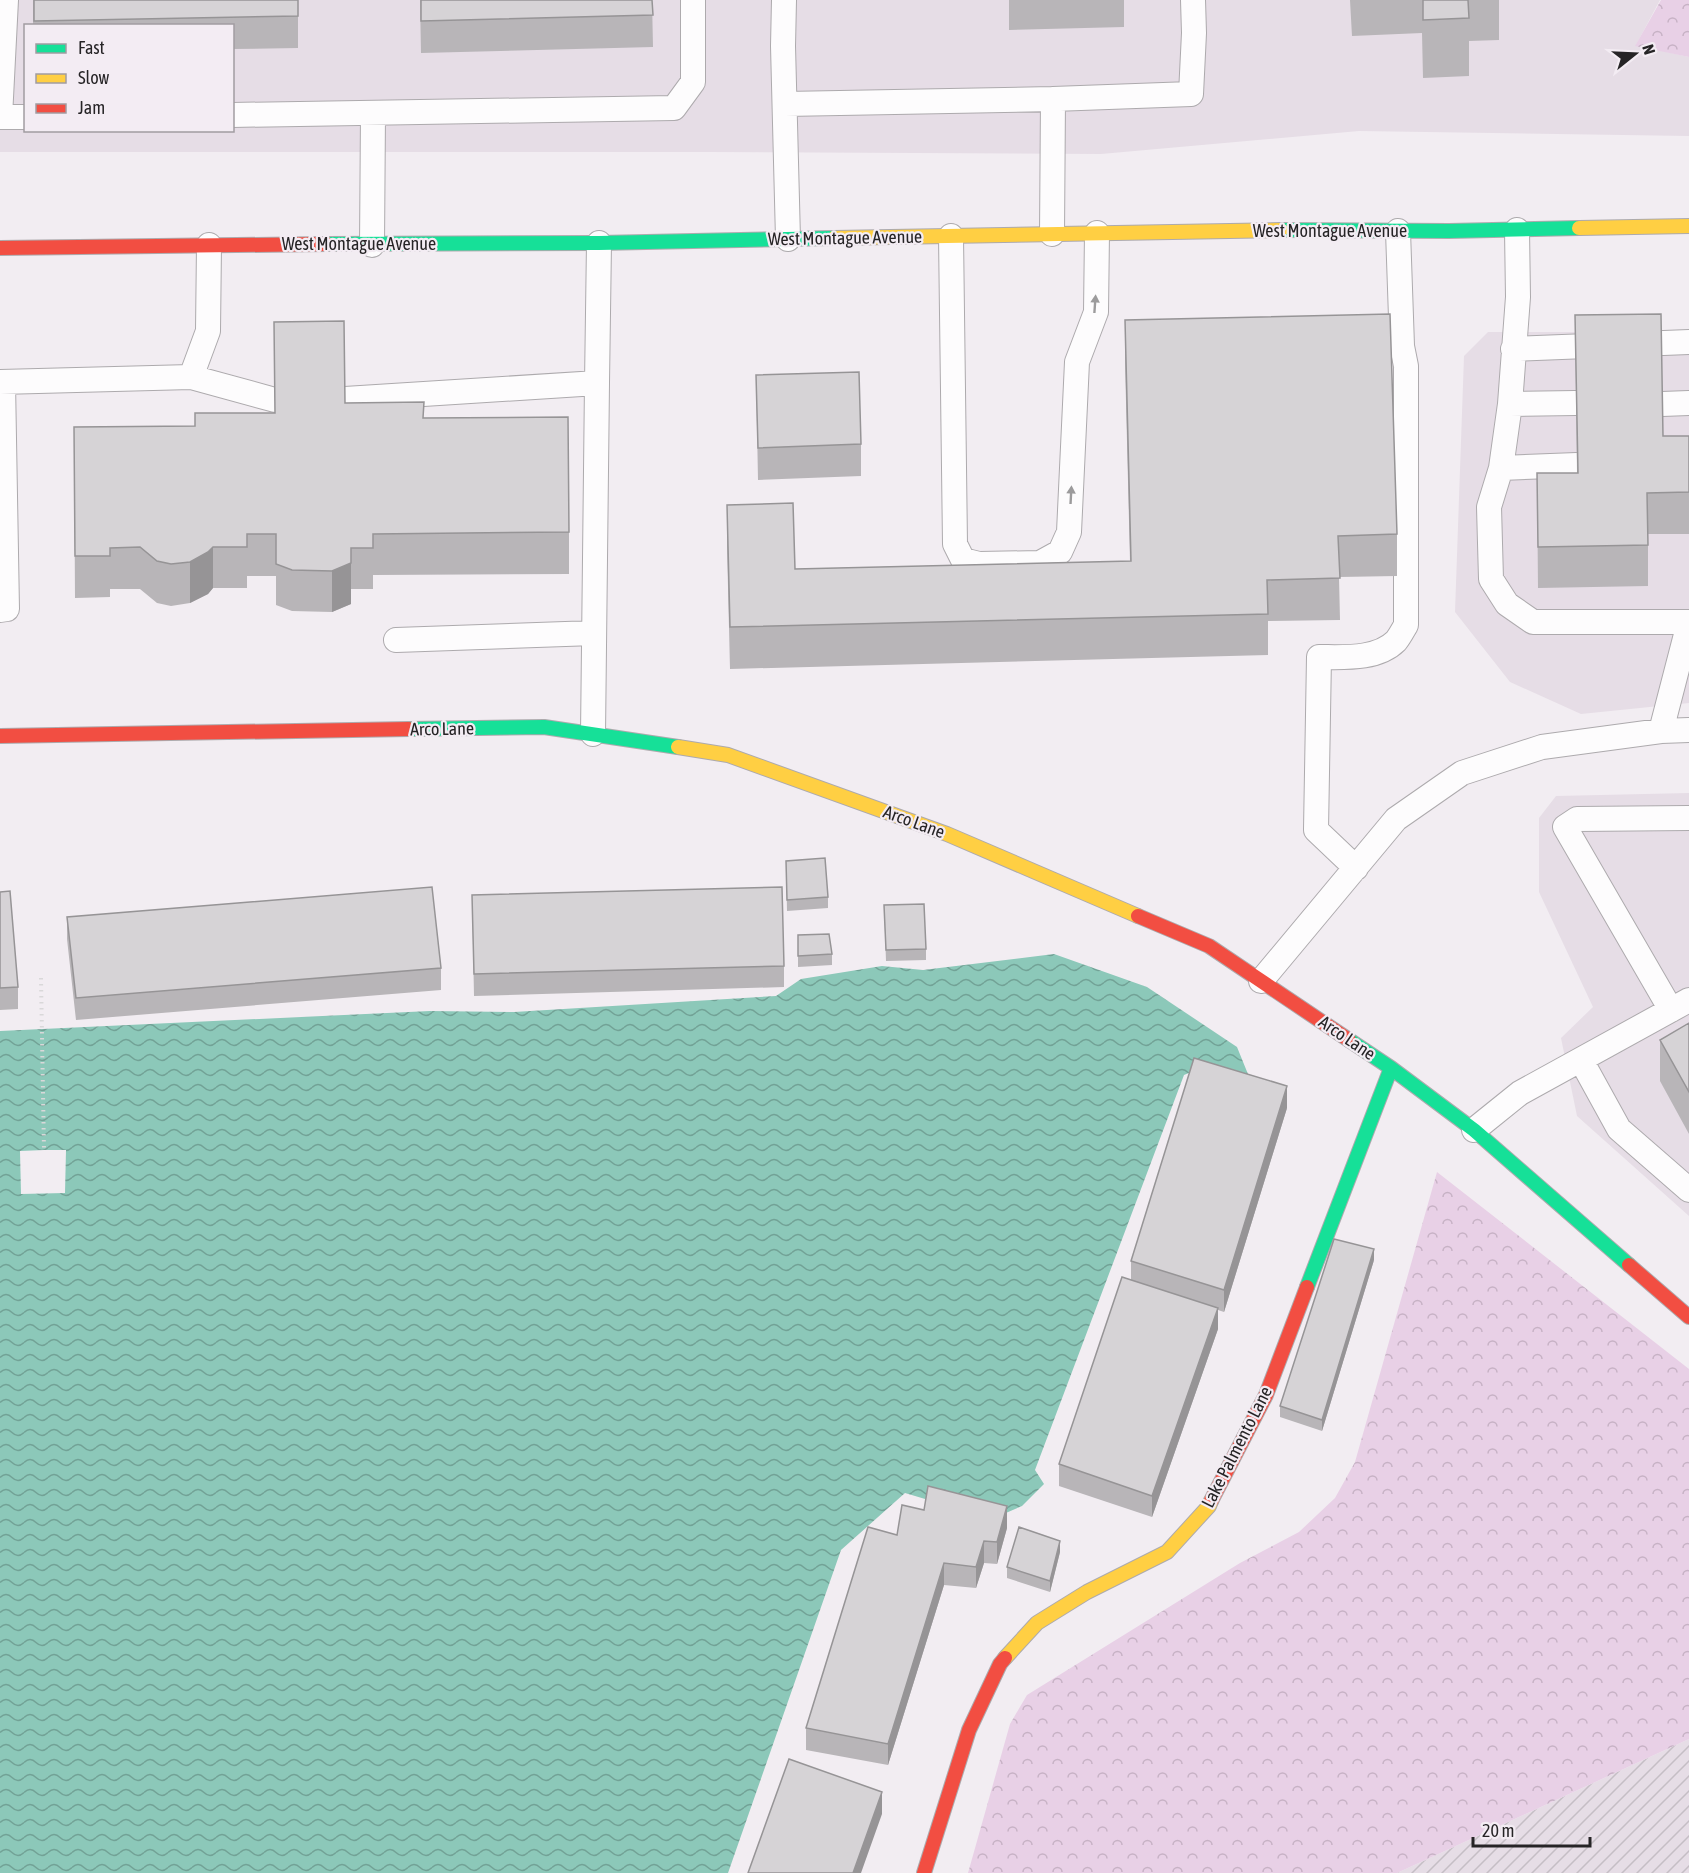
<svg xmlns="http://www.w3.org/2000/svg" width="1689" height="1873" font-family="'Asap Condensed',sans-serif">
<defs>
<pattern id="industrial-furrows" width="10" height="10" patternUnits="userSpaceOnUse" patternTransform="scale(1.5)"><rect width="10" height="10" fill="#e6dde6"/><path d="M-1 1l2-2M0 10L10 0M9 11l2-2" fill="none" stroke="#c5bec5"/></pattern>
<pattern id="forest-crowns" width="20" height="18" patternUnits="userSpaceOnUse" patternTransform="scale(1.5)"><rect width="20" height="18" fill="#e8d0e6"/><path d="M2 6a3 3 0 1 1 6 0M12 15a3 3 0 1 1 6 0" fill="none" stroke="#c7b2c5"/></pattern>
<pattern id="water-waves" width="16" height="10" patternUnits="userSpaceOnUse" patternTransform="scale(1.5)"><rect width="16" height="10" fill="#8cc8b9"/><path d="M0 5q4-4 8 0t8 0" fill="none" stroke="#72a296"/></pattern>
</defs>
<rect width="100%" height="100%" fill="#f2edf2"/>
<path fill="#e6dde6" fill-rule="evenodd" d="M0 0H1660L1636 45 1689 57V136L1359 131 1101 154 710 152H0ZM26 26H232V130H26Z
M1488 332H1689V703L1581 714 1510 682 1455 612 1464 356Z
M1689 793V1216L1577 1116 1561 1038 1593 1007 1539 892V818L1556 796Z"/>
<path fill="url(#industrial-furrows)" d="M1689 1739V1873H1397Z"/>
<path fill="url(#forest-crowns)" d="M1661 0H1689V57L1635 46Z
M1437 1172 1689 1369V1739L1397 1873H968L1010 1724 1027 1695 1240 1563 1299 1532 1335 1498 1355 1462Z"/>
<path fill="url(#water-waves)" d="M1054 954 1147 987 1237 1047 1252 1084 1196 1070 1184 1075 1035 1470 1044 1484 1022 1506 992 1519 905 1493 841 1550 728 1873H0V1031L430 1011 514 1012 776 996 801 979 882 966 923 970Z"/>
<path fill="#f2edf2" d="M44 1150H66L65 1193 21 1194 20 1151Z"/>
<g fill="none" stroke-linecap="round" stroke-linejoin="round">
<defs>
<path id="lane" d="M6 0 0 117H26
M784 0 783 46 788 239
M785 104 1053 99
M232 115 674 108 693 82V0
M1517 230 1518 297 1510 404 1501 468 1489 507 1491 579 1507 604 1533 622H1689
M1052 234 1053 99 1191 94 1194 33 1193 0
M951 236 955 544 963 560 979 564 1040 563 1060 552 1069 532 1077 362 1096 312 1097 233
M372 245 373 114
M1513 349 1689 342
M191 377 275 400
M0 382 191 377 208 331 209 245
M345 399 597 383 599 243
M1510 404 1576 403
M1662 404 1689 403
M1501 468 1577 465
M0 610 7 609 3 382
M396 640 594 633
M1661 731 1689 623
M593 734 597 383
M1356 868 1316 830 1319 657C1343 657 1377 660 1396 641 1400 636 1403 630 1406 625V366L1402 346 1398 231
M1261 981 1396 819 1462 773 1542 747 1661 731 1689 730
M1671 1010 1565 827 1577 819 1689 818
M1581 1060 1619 1129 1689 1190
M1474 1130 1520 1093 1689 1000"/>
<path id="fast" d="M1281 230 1449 231 1579 228
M327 244 599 243 834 238
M409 729 544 727 678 747
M1349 1040 1391 1068 1474 1130 1629 1265
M1307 1287 1391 1068"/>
<path id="slow" d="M1579 228 1689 226
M834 238 1281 230
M678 747 728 755 947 834 1138 916
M1005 1658 1037 1623 1087 1592 1167 1552 1209 1506 1211 1501"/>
<path id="jam" d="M0 248 327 244
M0 736 409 729
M1138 916 1209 946 1349 1040
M1629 1265 1689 1317
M1211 1501 1266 1395 1307 1287
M924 1873 969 1730 1000 1664 1005 1658"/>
</defs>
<use href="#lane" stroke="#adaaad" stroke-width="26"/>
<use href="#fast" stroke="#adaaad" stroke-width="16"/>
<use href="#slow" stroke="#adaaad" stroke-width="16"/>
<use href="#jam" stroke="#adaaad" stroke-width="16"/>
<path stroke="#d9d8d9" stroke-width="4" stroke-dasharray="1.5 4.5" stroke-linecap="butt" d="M41 978 44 1150"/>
<use href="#lane" stroke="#fdfcfd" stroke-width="24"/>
<use href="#fast" stroke="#16e098" stroke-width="14"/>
<use href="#slow" stroke="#ffcf43" stroke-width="14"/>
<use href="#jam" stroke="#f24e42" stroke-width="14"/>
</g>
<path fill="#b8b5b8" d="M33 0H298V48L232 49V26H33Z
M420 0H652L653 47 421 53Z
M1009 0H1124V27L1009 30Z
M1350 0H1499V40L1469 41V76L1423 78 1422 33 1352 36Z
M1575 315 1663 436H1689V534H1648V586L1538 588 1537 473H1577Z
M1125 320 1397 534V576L1339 577 1340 620 1268 621V655L730 669 727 546V505L795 569 1130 561 1125 362Z
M274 322 345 403 424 418 569 532V574L373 575V589H351V604L332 612 292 611 276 605V576H247V588H213L208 594 190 603 171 606 157 603 140 589H110V597L75 598 74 427 195 426 275 413Z
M756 375 861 444V476L758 480Z
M786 861 828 897V908L787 911Z
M0 892 18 987V1009L0 1010Z
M472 895 784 966V987L474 996Z
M884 905 926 949V960L886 961Z
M67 917 441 968V990L76 1020 67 939Z
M798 935 832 954V965L798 967Z
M1689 1023V1134L1660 1081V1040Z
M1287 1108 1224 1312 1218 1310V1329L1152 1517 1059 1486V1464L1131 1280V1261Z
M1374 1260 1322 1431 1280 1417V1406Z
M924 1510 1007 1528 997 1564 984 1563 976 1588 944 1585 888 1765 806 1750V1728L897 1535Z
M1060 1552 1050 1592 1007 1578V1567Z"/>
<path fill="#969496" d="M213 547V588L208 594 190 603V562Z
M351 563V604L332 612V571Z
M1287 1086V1108L1224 1312V1290Z
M1374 1249V1260L1322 1431V1420Z
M1218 1308V1329L1152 1517V1496Z
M1007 1506V1528L997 1564V1542Z
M984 1541V1563L976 1588V1567Z
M1060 1541V1552L1050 1592V1581Z
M944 1563V1585L888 1765V1744Z
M882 1792V1814L861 1873H853Z"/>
<path fill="#d6d3d6" stroke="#969496" stroke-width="1.5" d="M34 0H298V16L34 21Z
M421 0H652L653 15 421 21Z
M1423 0H1468L1469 18 1423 20Z
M1390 314 1397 534 1338 536 1340 578 1267 580 1268 614 730 627 727 505 793 503 795 569 1131 561 1125 320Z
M1661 314 1663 436H1689V492L1647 493 1648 545 1538 547 1537 473H1578L1575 315Z
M344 321 345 403 424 402 423 418 568 417 569 532 373 534V548H351V563L332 571 292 570 276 564V534H247V547H213L208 552 190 562 171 564 157 561 140 547 110 548V556H75L74 427 195 426V413H275L274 322Z
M859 372 861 444 758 448 756 375Z
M825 858 828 897 787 900 786 861Z
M432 887 441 968 76 998 67 917Z
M782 887 784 966 474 974 472 895Z
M10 891 18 987 0 988V892Z
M924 904 926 949 886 950 884 905Z
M829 934 832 954 798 956V935Z
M1689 1023V1092L1660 1040Z
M1194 1058 1287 1086 1224 1290 1131 1261Z
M1334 1239 1374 1249 1322 1420 1280 1406Z
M1122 1277 1218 1308 1152 1496 1059 1464Z
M928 1486 1007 1506 997 1542 984 1541 976 1567 944 1563 888 1744 806 1728 868 1527 897 1535 902 1505 924 1510Z
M1019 1527 1060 1541 1050 1581 1007 1567Z
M789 1759 882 1792 853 1873H748Z"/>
<defs><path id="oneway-solid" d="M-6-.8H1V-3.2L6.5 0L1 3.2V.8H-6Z" transform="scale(1.5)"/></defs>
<g fill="#9c9b9c">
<use href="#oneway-solid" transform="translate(1095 304) rotate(-86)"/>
<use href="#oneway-solid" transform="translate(1071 495) rotate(-87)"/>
</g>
<g text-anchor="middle" stroke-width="4.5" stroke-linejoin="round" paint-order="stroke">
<g font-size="18" fill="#262426" stroke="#f3ecf3">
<text x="1330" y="237">West Montague Avenue</text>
<text transform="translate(845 238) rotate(-1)" y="6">West Montague Avenue</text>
<text x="359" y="250">West Montague Avenue</text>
<text transform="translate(442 729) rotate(-1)" y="6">Arco Lane</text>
<text transform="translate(914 822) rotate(20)" y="6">Arco Lane</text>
<text transform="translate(1347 1038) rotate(34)" y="6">Arco Lane</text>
<text transform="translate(1237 1447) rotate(-63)" y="6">Lake Palmento Lane</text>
</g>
</g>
<rect x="24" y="24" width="210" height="108" fill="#f3ecf3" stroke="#a19ca1" stroke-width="1.5"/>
<rect x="36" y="44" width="30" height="9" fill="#16e098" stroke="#a19ca1" stroke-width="1.5"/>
<text x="78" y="54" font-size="18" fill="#262426">Fast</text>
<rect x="36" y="74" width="30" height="9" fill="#ffcf43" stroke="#a19ca1" stroke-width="1.5"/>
<text x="78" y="84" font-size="18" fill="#262426">Slow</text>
<rect x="36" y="104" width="30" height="9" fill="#f24e42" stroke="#a19ca1" stroke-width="1.5"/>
<text x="78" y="114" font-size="18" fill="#262426">Jam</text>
<g transform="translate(1635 54) rotate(72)" stroke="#f3ecf3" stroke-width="4.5" paint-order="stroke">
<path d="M0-4.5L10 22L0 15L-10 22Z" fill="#262426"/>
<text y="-9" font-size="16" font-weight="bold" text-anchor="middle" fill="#262426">N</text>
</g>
<path d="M1473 1837v9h117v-9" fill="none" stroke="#262426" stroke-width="3"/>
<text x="1482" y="1837" font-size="18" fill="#262426" stroke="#f3ecf3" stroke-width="4.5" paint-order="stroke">20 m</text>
</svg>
